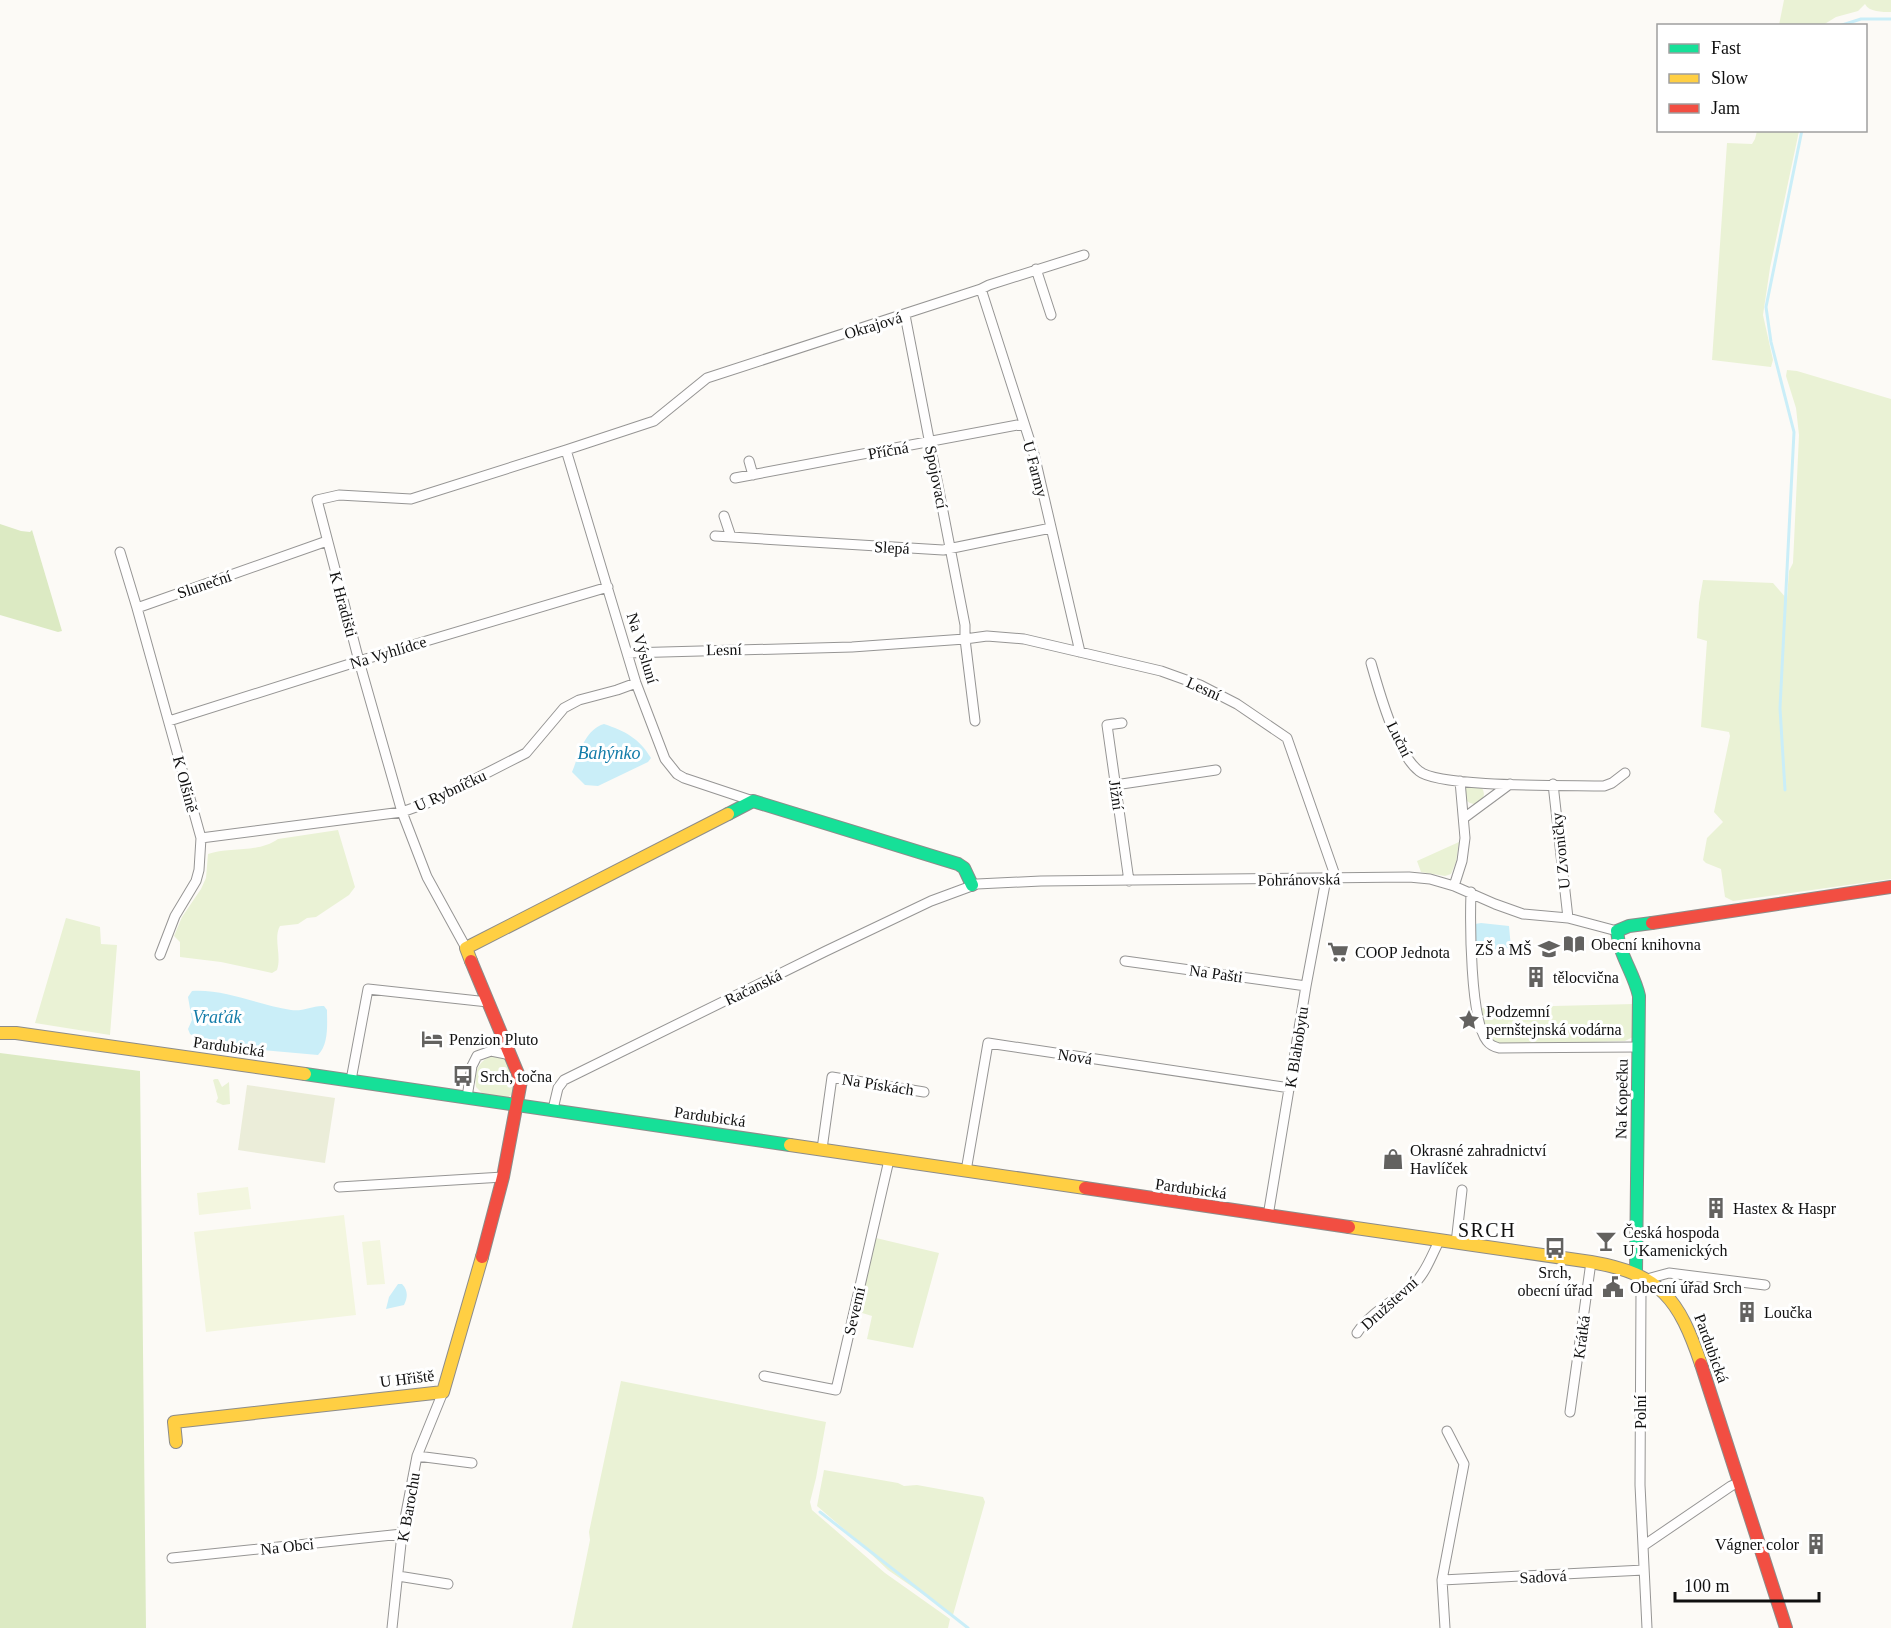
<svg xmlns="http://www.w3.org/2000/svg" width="1891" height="1628" font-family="Georgia,serif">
<rect width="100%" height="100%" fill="#fcfaf6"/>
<path fill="#eaf2d5" d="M1784 0H1891V12C1882 12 1869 12 1865 4L1858 11 1836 17 1823 25H1779Z
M1757 131H1799L1770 268 1763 315 1773 360 1771 367 1712 360 1727 143 1752 144 1755 139Z
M1787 370 1797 371 1891 399V879L1733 901 1725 897 1721 869 1706 863 1703 860 1707 838 1723 822 1714 812 1730 736 1729 732 1701 727 1707 641 1697 638 1699 603 1703 580 1773 583 1787 599 1789 571 1793 563 1799 435 1796 408 1786 376Z
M1464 794a10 10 0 1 1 20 0a10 10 0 1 1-20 0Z
M338 830 355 887 349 895 316 917 307 918 298 924 280 926C273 938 282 956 277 970L272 973 221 962 180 957V942L174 936 182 917 201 889 206 878 208 854C229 847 259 853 278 839Z
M1459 842 1456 862 1451 874 1445 876 1421 872 1417 861Z
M66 918 100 927 101 944 117 945 110 1035 35 1023Z
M1634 1004 1633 1037 1625 1041 1504 1045C1485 1041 1484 1024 1480 1008Z
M493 1056 505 1059 513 1075V1093L508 1098 483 1094 476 1087C474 1072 478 1060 493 1056Z
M215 1079H218L222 1087 229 1082 230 1104 223 1105 216 1102 218 1098 213 1080Z
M876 1238 939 1253 913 1348 867 1339 872 1316 859 1312Z
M621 1381 826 1422 816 1478 810 1502 812 1510 885 1573 950 1619 948 1628H572L590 1540 589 1532Z
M824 1470 898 1483 904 1486 917 1485 983 1497 985 1502 953 1615 888 1570 852 1536 817 1506Z"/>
<path fill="#dceac3" d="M0 524 21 531 30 532 32 530 62 631 58 632 0 615Z
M0 1053 140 1071 146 1628H0Z"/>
<path fill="#ebedd9" d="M247 1085 335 1098 325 1163 238 1150Z"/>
<path fill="#f3f6df" d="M1508 1022H1535V1036H1508Z
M248 1187 251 1209 199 1215 197 1193Z
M344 1215 356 1315 206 1332 194 1232Z
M380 1240 385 1284 367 1285 362 1242Z"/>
<path fill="#caeef8" d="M604 724C625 731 639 738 651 758L648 762 598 786 585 785 572 772C579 755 584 730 604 724Z
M1481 923 1509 926 1511 948 1475 951V924Z
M192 991C226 989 258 1005 291 1010 303 1012 313 1005 324 1006L327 1010C327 1024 329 1044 318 1055L262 1050 196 1037 190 1034 188 1029 192 1020 188 997Z
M398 1284H402C408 1290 408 1297 404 1305L386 1309 389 1297Z"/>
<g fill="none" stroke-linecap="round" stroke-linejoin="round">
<path stroke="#caeef8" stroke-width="3" d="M1839 26 1861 19H1891
M1785 790 1780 708 1794 432 1771 342 1766 307 1802 130
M820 1512 968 1628"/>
<defs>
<path id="street" d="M1036 269 1051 315
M981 289 1034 454 1080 652
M905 315 965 625V639L987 636 1024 639 1161 671 1200 685 1237 704 1287 738 1336 878
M566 450 636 683 665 759 677 774 684 778 753 801
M749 461 753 475
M735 478 1023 424
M724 516 731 537
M715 536 943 550 1051 528
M120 552 137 608 327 541
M137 608 201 838 199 870 196 881 175 916 160 955
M627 653 852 647 965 639 975 721
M1371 663C1379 691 1396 753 1419 771 1439 788 1571 785 1604 786L1612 783 1625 773
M169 721 359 661 608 587
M1122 723 1107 725 1129 881
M1553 784 1568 918
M1115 785 1216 770
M1464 818 1510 784
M201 838 402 812 430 802 526 753 564 708 579 700 617 690 636 683
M1454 886 1462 861 1465 838 1460 781
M1471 892C1470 921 1470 1020 1487 1041 1490 1045 1495 1047 1499 1048L1638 1047
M466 948 427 877 402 812 359 661 317 500 339 495 411 499 566 450 654 421 707 378 981 289 989 285 1084 255
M1125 961 1306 986
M351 1080 368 989 488 1002
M467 1097 472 1066 477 1056 491 1051 511 1055
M553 1109 558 1088 564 1080 826 951 931 901 977 884 1041 881 1409 877 1430 879 1454 886 1495 904 1523 914 1568 918 1617 931
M822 1149 832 1077 924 1092
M966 1171 988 1043 1290 1088
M339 1187 503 1177
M1268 1216 1306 986 1326 879
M1456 1243 1462 1190
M1357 1333C1371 1311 1397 1300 1415 1283 1426 1272 1432 1255 1439 1241
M764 1376 836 1390 889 1160
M1570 1412 1591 1262
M417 1456 472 1463
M1643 1546 1731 1486 1740 1482
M172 1558 402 1534
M398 1576 448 1584
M1442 1580 1644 1570
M392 1628 402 1534 417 1456 443 1392
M1445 1628 1442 1580 1464 1464 1447 1431
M1647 1628 1640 1485 1641 1291 1647 1279 1669 1273 1765 1285"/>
<path id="fast" d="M728 814 753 801 958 864 964 868 972 885
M305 1074 790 1145
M1636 1273 1639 996C1634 973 1619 955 1617 931L1629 926 1652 923"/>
<path id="slow" d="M471 961 466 948 728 814
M0 1033H16L305 1074
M790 1145 1085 1188
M1349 1227 1591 1262C1661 1274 1679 1299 1701 1364
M176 1442 174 1422 443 1392 482 1257"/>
<path id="jam" d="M1652 923 1891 887
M471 961 521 1081 503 1177 482 1257
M1085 1188 1349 1227
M1701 1364 1786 1628"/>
</defs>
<use href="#street" stroke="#969594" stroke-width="11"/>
<use href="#fast" stroke="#8d8c8a" stroke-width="14"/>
<use href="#slow" stroke="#8d8c8a" stroke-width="14"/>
<use href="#jam" stroke="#8d8c8a" stroke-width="14"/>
<use href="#street" stroke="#fffefe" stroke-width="9"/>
<use href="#fast" stroke="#16e098" stroke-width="12"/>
<use href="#slow" stroke="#ffcf43" stroke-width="12"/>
<use href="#jam" stroke="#f24e42" stroke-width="12"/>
</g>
<defs>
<symbol id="library-bare" viewBox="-9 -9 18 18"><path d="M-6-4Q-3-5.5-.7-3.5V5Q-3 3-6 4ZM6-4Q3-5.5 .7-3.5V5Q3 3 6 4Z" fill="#636260" stroke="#fff" stroke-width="2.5" paint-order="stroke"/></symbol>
<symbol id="school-bare" viewBox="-9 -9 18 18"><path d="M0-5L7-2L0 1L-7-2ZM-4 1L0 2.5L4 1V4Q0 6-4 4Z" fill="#636260" stroke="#fff" stroke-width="2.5" paint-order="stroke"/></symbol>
<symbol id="supermarket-bare" viewBox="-9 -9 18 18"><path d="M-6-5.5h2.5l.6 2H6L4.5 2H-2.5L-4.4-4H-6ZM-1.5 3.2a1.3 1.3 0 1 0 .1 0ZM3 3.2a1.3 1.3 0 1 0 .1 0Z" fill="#636260" stroke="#fff" stroke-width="2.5" paint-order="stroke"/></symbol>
<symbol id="building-bare" viewBox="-9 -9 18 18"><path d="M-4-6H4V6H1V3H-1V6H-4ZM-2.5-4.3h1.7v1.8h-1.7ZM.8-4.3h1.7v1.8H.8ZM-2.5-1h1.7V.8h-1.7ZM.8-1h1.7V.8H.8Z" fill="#636260" stroke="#fff" stroke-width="2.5" paint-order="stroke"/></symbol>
<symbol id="sight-bare" viewBox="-9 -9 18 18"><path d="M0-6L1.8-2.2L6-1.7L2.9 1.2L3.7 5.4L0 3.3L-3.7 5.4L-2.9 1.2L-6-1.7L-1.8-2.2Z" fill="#636260" stroke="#fff" stroke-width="2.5" paint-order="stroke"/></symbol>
<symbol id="hotel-bare" viewBox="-9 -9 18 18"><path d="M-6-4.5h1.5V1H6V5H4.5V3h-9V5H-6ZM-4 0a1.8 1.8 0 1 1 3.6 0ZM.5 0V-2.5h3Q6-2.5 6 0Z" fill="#636260" stroke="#fff" stroke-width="2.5" paint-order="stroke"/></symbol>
<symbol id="bus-bare" viewBox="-9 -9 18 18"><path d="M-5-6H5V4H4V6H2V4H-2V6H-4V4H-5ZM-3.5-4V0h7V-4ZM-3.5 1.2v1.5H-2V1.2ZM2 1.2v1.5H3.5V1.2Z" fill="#636260" stroke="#fff" stroke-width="2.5" paint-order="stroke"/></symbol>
<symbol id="shop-bare" viewBox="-9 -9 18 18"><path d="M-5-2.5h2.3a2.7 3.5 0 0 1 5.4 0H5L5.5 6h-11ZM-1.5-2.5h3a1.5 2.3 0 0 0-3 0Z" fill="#636260" stroke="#fff" stroke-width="2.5" paint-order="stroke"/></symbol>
<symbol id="bar-bare" viewBox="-9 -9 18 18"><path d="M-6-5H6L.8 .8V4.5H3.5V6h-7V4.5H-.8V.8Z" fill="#636260" stroke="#fff" stroke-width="2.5" paint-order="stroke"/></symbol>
<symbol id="civic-bare" viewBox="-9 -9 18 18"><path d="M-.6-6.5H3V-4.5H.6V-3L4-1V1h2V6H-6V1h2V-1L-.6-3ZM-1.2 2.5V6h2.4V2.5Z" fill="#636260" stroke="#fff" stroke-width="2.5" paint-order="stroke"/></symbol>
</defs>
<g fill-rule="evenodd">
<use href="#library-bare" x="1559" y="929" width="30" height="30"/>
<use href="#school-bare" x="1534" y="934" width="30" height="30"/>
<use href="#supermarket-bare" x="1323" y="937" width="30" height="30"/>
<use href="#building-bare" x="1521" y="962" width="30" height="30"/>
<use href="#sight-bare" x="1454" y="1005" width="30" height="30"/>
<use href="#hotel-bare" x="417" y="1024" width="30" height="30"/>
<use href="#bus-bare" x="448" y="1061" width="30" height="30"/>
<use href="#shop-bare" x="1378" y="1144" width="30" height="30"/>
<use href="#building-bare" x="1701" y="1193" width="30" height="30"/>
<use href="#bar-bare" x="1591" y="1226" width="30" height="30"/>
<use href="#bus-bare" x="1540" y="1233" width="30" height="30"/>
<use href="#civic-bare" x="1598" y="1272" width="30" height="30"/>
<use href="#building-bare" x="1732" y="1297" width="30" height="30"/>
<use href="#building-bare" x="1801" y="1529" width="30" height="30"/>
</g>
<g text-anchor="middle" stroke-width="6" stroke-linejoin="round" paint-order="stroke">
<g font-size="16" fill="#101010" stroke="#fff">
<text transform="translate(873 325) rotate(-17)" y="6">Okrajová</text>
<text transform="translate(888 450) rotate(-10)" y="6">Příčná</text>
<text transform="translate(1036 469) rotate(75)" y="6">U Farmy</text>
<text transform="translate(937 477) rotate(79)" y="6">Spojovací</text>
<text transform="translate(892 547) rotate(3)" y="6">Slepá</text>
<text transform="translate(204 584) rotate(-19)" y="6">Sluneční</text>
<text transform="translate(344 604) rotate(75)" y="6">K Hradišti</text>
<text transform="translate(643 648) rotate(73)" y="6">Na Výsluní</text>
<text transform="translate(724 649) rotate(-1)" y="6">Lesní</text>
<text transform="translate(388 652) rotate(-17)" y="6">Na Vyhlídce</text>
<text transform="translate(1204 688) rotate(24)" y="6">Lesní</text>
<text transform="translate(1400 739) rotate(63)" y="6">Luční</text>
<text transform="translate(186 784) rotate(75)" y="6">K Olšině</text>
<text transform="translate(450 790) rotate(-25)" y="6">U Rybníčku</text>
<text transform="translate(1117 795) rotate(82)" y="6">Jižní</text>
<text transform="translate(1560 851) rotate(-96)" y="6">U Zvoničky</text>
<text transform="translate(1299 879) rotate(-1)" y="6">Pohránovská</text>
<text transform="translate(1216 973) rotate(8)" y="6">Na Pašti</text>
<text transform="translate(753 987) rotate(-26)" y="6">Račanská</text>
<text transform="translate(229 1046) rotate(8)" y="6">Pardubická</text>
<text transform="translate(1296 1047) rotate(-81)" y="6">K Blahobytu</text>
<text transform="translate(1075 1056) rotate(9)" y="6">Nová</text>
<text transform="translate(878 1084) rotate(9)" y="6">Na Pískách</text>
<text transform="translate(1621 1099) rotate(-89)" y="6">Na Kopečku</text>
<text transform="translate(710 1116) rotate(8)" y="6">Pardubická</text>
<text transform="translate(1191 1188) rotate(8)" y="6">Pardubická</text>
<text transform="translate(1389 1303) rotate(-42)" y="6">Družstevní</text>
<text transform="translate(854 1311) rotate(-77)" y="6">Severní</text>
<text transform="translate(1581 1337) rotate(-82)" y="6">Krátká</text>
<text transform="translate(1712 1348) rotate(70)" y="6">Pardubická</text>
<text transform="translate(407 1378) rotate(-7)" y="6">U Hřiště</text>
<text transform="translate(1640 1412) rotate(-90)" y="6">Polní</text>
<text transform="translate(408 1507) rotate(-80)" y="6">K Barochu</text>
<text transform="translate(287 1546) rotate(-6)" y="6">Na Obci</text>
<text transform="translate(1543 1576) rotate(-3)" y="6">Sadová</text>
</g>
<g font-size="16" fill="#101010" stroke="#fff" text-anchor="start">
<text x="1591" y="950">Obecní knihovna</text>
<text x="1532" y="955" text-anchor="end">ZŠ a MŠ</text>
<text x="1355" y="958">COOP Jednota</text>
<text x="1553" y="983">tělocvična</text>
<text x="1486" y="1017">Podzemní<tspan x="1486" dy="18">pernštejnská vodárna</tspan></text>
<text x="449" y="1045">Penzion Pluto</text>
<text x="480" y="1082">Srch, točna</text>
<text x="1410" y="1156">Okrasné zahradnictví<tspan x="1410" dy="18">Havlíček</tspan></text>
<text x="1733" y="1214">Hastex &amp; Haspr</text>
<text x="1623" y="1238">Česká hospoda<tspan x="1623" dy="18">U Kamenických</tspan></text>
<text x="1555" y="1278" text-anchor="middle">Srch,<tspan x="1555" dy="18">obecní úřad</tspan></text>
<text x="1630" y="1293">Obecní úřad Srch</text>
<text x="1764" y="1318">Loučka</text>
<text x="1799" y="1550" text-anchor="end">Vágner color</text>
</g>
<g font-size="18" font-style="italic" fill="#137ca9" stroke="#fff">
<text x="609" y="759">Bahýnko</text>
<text x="217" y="1023">Vraťák</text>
</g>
<g font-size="20" letter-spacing="1.5" fill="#101010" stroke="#fff">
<text x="1487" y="1237">SRCH</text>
</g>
</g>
<rect x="1657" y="24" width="210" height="108" fill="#ffffff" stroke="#9f9f9f" stroke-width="1.5"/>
<rect x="1669" y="44" width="30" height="9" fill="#16e098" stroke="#9f9f9f" stroke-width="1.5"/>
<text x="1711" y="54" font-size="18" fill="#101010">Fast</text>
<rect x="1669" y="74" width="30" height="9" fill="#ffcf43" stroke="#9f9f9f" stroke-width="1.5"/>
<text x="1711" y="84" font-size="18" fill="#101010">Slow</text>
<rect x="1669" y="104" width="30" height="9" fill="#f24e42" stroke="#9f9f9f" stroke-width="1.5"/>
<text x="1711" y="114" font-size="18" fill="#101010">Jam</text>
<path d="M1675 1592v9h144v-9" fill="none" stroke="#101010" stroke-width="3"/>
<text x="1684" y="1592" font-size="18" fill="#101010" stroke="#ffffff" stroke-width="4.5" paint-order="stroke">100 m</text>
</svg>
